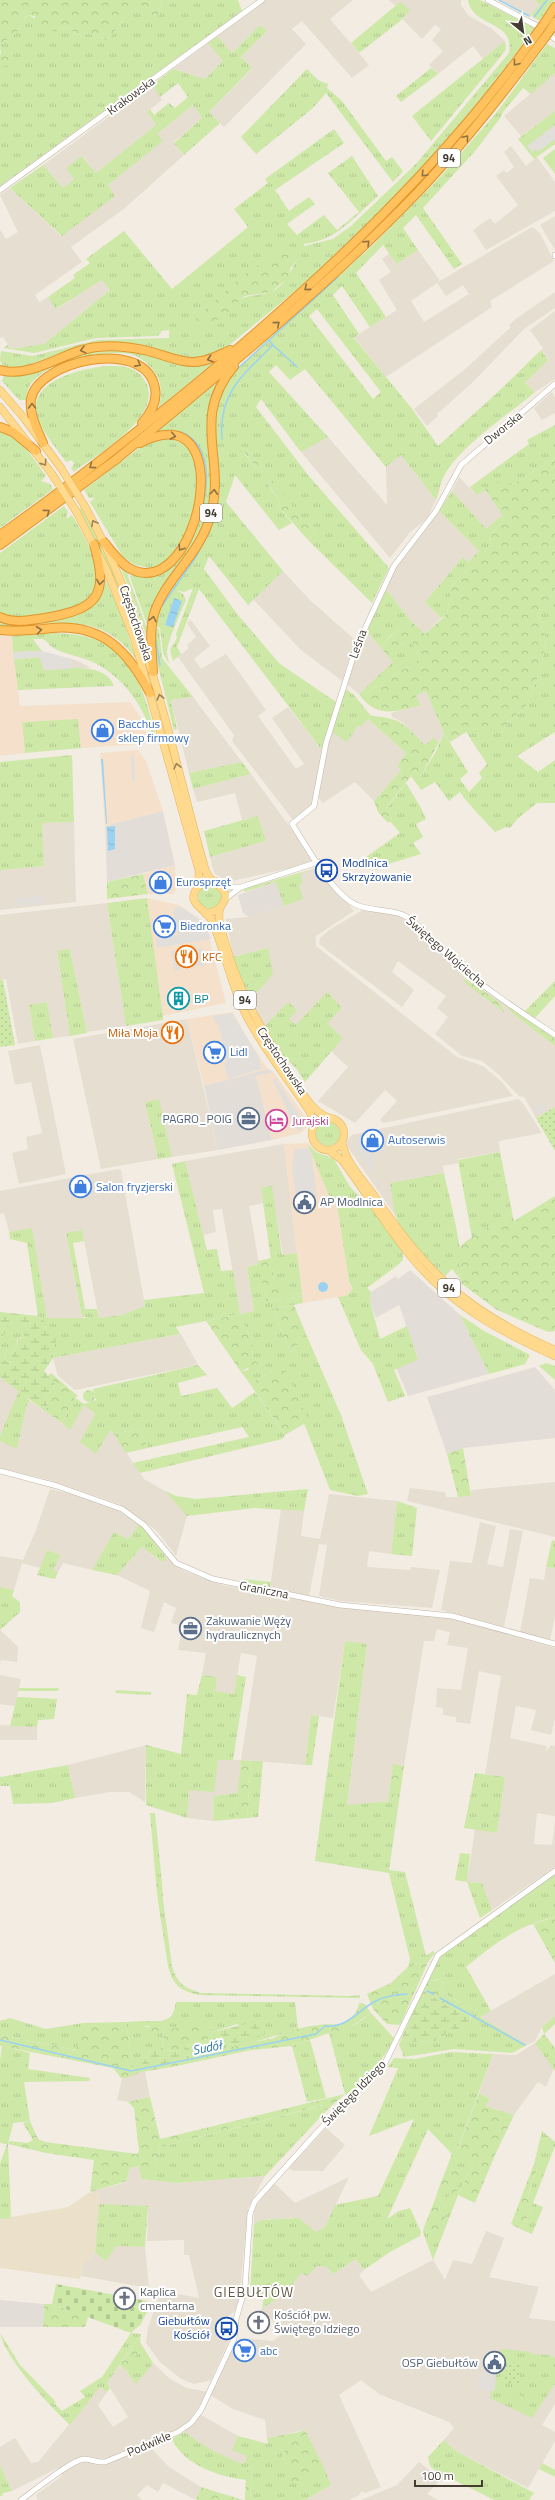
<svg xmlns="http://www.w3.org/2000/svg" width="555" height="2500" font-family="'Titillium Web',sans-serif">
<defs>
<pattern id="grass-tufts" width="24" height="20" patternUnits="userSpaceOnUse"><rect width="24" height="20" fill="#cee8a8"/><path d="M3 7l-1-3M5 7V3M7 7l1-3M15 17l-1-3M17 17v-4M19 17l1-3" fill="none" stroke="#b2c891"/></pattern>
<pattern id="forest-crowns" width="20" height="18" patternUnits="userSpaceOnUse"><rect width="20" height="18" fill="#cee8a8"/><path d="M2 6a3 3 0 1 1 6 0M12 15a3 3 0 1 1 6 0" fill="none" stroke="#b2c891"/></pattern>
<pattern id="wetland-marsh" width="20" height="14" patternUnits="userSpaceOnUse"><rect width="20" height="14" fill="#cee8a8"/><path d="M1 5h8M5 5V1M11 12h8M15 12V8" fill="none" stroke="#b2c891"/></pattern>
<pattern id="cemetery-stones" width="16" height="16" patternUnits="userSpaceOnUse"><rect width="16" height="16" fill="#cee8a8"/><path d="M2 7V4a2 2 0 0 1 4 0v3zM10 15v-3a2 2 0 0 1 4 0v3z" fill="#b2c891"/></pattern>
<pattern id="park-dots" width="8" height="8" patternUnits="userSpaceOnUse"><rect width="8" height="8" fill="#cee8a8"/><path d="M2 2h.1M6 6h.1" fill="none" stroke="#b2c891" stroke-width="1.8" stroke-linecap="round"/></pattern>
<pattern id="water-ripples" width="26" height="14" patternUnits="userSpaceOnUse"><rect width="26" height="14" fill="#9bd2f2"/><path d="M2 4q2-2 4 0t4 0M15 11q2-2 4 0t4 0" fill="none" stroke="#87b5d0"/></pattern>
</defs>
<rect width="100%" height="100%" fill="#f2ece2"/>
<path fill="#e6ded0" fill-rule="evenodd" d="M266 0H353L330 19 369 65 352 78 302 21 292 29 306 44 224 127 209 112 252 69 241 57 267 31 260 25 205 79 173 69Z
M389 0H461V5L469 16 491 28 505 41 483 59 473 46 438 74 429 65 443 51 432 40 441 29 435 25 422 39 402 19 409 10 400 2 395 6Z
M501 0H535L540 5 530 17Z
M555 73V111L521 136 504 116Z
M152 85 162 100 147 112 156 125 96 173 83 156 74 179 63 188 43 165Z
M193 105 202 118 174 142 184 155 125 208 71 247 82 262 35 295 39 302 48 297 57 309 102 280 110 290 44 344 11 349 3 337 0 338V230L6 239 18 232 0 195 10 188 61 236 115 196 108 185 162 141 157 134Z
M511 146 526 166 537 157 555 182V211L486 250 473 230 490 218 495 224 518 205 496 176 504 170 507 173 514 167 504 152Z
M555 216V250L540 225Z
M532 227 540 233 554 261 490 301 492 307 386 377 354 337 397 310 379 280 391 272 382 259 390 253 397 264 418 250 439 279 438 282ZM437 283 446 296 463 285 469 294 424 322 411 301Z
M555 292V308L524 329 473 382 437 414 438 416 427 426 414 409 464 370 511 327 509 325 517 318Z
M555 311V379L535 392 525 383 548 359 541 350 543 348 530 330Z
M552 392 555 398V413L542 420 534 408Z
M328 437 387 505 386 467 401 455 436 500 427 519 410 532 390 558 301 452Z
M459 477 477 495 485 489 502 515 486 529 452 491Z
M439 511 479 551 468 562 463 557 425 602 441 618 425 634 411 621 385 588 395 567Z
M283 571 310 600 355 640 342 681 301 650 253 599Z
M191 620 210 646 194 659 201 669 226 654 266 710 258 716 296 769 304 764 272 718 288 707 322 750 314 799 310 806 293 820 232 741 234 735 178 657 189 648 187 645 196 637 187 623Z
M366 630 394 662 359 694 347 684Z
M72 659 80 662 91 668 70 669Z
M426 691 444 733 439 742 433 738 425 745 402 722 392 717 391 713 421 705 416 696Z
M193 697 242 762 189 773 171 700Z
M368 719 406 753 397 766 401 770 374 801 355 782 323 803 319 798 322 767 331 731 358 725 360 727Z
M251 774 312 857 309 864 227 882 214 873 210 857 266 841 258 816 242 820 235 793 197 802 193 789Z
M74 822 76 902 0 910V870L44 866 42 823Z
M317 867 354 911 316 936V946L457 1057 483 1066 502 1082 513 1096 384 1123 380 1120 397 1101 385 1090 355 1123 318 1101 348 1067 331 1051 343 1038 327 1023V992L296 1026 289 1019 264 1027 249 1001 268 948 233 957 226 919 249 917 276 882Z
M107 903 126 1026 87 1032 70 949 57 952 70 1036 53 1038 47 1002 29 1005 35 1041 18 1044 6 979 0 980V915Z
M363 910 388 913 400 917 414 925 466 979 503 1003 513 1014 555 1046V1107L536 1118 524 1097 519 1096 498 1074 482 1061 462 1056 435 1034 448 1017 437 1008 446 996 398 961 392 972 414 990 402 1007 319 944 320 938 329 930Z
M187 1019 218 1150 172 1157 158 1099 145 1102 158 1159 101 1169 73 1039Z
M40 1045 66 1174 19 1184 12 1153 28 1149 26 1137 42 1133 31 1082 15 1085 8 1051Z
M518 1099 522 1102 542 1133 499 1141 500 1152 458 1159V1163L443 1166 444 1173 391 1183 397 1218 347 1146V1140L352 1135Z
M284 1144 297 1253 283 1255 274 1203 261 1188 263 1203 249 1206 259 1264 247 1267 254 1311 240 1314 222 1209 213 1210 216 1232 203 1235 185 1161Z
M118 1169 121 1170 145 1306 122 1315 99 1318 82 1230 66 1234 82 1318H47L32 1229 9 1232 4 1213 0 1214V1191Z
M181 1334 198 1365 75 1390 58 1376 53 1358Z
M0 1377 19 1390 1 1437 0 1436Z
M30 1401 70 1429 84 1404 114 1434 144 1479 165 1491 187 1516 176 1556 157 1531 119 1504 46 1479 0 1468V1441L17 1449 27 1404Z
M555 1482V1537L407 1501 410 1488 445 1492 446 1497H458L471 1496V1490Z
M50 1489 84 1497 117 1510 140 1524 128 1539 114 1532 92 1570 63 1563 58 1572 53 1570 61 1555 47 1550 40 1568 22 1563 14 1590 0 1587V1556L23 1560 36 1530Z
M329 1494 397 1501 391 1554 369 1551 367 1567 410 1570 411 1567 440 1570 432 1608 340 1601 319 1596 327 1545 319 1544 309 1596 270 1588 281 1509 304 1511 301 1536 320 1539Z
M480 1522 496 1526 487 1564 503 1567 510 1529 523 1531 504 1627 441 1610 450 1561 472 1563Z
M142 1547 161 1562 167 1558 184 1571 222 1585 286 1596 454 1618 555 1648V1719L551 1735 531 1730 536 1710 516 1706 510 1738 547 1746 546 1752 551 1745 555 1746V1816L537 1813 534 1844 552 1845 555 1822V1867L492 1910 482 1883 467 1882 475 1829 497 1833 505 1777 485 1774 501 1676 479 1671 470 1724 456 1722V1717L443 1715V1708L436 1707 437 1688 461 1690 468 1648 447 1645 450 1632 437 1629 434 1641H424L404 1766 393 1765 388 1801 347 1806 367 1645 345 1641 333 1718 311 1715 305 1765 241 1760 238 1793 214 1796 213 1821 187 1818 189 1790 218 1760H241L257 1656 241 1653 234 1694 214 1691 217 1677 202 1675 206 1653 178 1650 183 1626 171 1623 176 1608 164 1602 154 1632 141 1628 150 1591 117 1575Z
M546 1567 555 1568V1616L550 1640 520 1632 530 1578 544 1580Z
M0 1630 18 1647 17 1662 1 1660 0 1665Z
M0 1675 21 1679 15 1706 0 1704Z
M0 1725 37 1727V1740H0Z
M146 1745 145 1802 129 1792H110L75 1798 68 1765Z
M555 1974V2016L542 2027 535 2041 527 2045 480 2017Z
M535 2043 554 2068 546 2087 538 2082 514 2115 484 2106 490 2099 479 2093 493 2054 516 2055Z
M141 2072H145L150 2097 128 2102 117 2100 122 2079Z
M326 2128 345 2145 323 2171H293L289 2168Z
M140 2166 141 2179 176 2183 265 2176 248 2208 239 2301 235 2311 222 2321 225 2331 231 2336 211 2380 194 2384 181 2379 159 2361 146 2343 148 2328 161 2291 199 2298 189 2255H184V2240L147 2241 148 2207 99 2204 100 2194 90 2192 127 2182 129 2169Z
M349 2177 325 2227 316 2232 299 2218 261 2220 254 2224V2208L274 2183 295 2203Z
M486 2231 504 2238 489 2277 539 2287 529 2318 555 2321V2404L542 2425 555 2432V2441L528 2488 456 2451 444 2440 454 2428 449 2422 379 2394 361 2380 339 2395 381 2487 365 2493 362 2491 358 2496 349 2500H305L331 2485 305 2430 267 2438 265 2420 233 2409 209 2394 234 2343 243 2338 273 2341 283 2334 271 2319 260 2311 262 2308 278 2298 288 2283 292 2285 301 2273 307 2275 317 2266 327 2267 333 2274 356 2259 364 2270 359 2275 371 2292 433 2260 445 2280 453 2260 472 2264Z
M116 2246 145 2247 149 2288 81 2276 83 2263 95 2253 106 2261Z
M153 2363 170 2379 187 2388 208 2392 190 2420 177 2430 110 2459 112 2462 149 2446 169 2467 201 2487 196 2500 163 2483 158 2492 147 2485 137 2495 142 2500H38L36 2495 62 2476 58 2468 12 2491 0 2465V2447L15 2438 31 2463 38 2462 100 2387 107 2392 98 2405 113 2427 128 2417 107 2383 120 2365 136 2383Z
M201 2415 238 2436 233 2449 247 2456 244 2464 218 2454 198 2443 183 2430Z
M419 2462 441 2479 427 2494 438 2500H361L397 2485Z"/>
<path fill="#f5e1cb" d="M0 635 12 636 20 706 130 702 140 716 148 738 144 744 81 748 78 720 22 722 25 753 0 756Z
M138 750 146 761 163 811 105 826 100 753Z
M175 865 176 890 173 894H148L143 874Z
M147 898 179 905 205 922 226 1003 163 1016Z
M233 1012 247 1039 268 1069 204 1086 187 1019Z
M274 1072 308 1121 306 1128 301 1133 272 1140 256 1076Z
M307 1143 337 1203 349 1281 353 1289 346 1296 303 1303 284 1144Z"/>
<path fill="#e3ddd7" d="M163 811 175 865 107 882 105 826Z
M276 882 284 906 249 917 243 913 238 895Z
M268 1069 274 1072 256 1076 272 1140 218 1150 204 1086Z
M410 1270 460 1315 489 1374 408 1396 396 1367 418 1359 399 1305 376 1318 370 1301 371 1292 396 1276 398 1279Z
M535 1367 555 1390V1438L463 1448 447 1454 427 1397Z
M0 2300 44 2304 43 2327H0Z"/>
<path fill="#ebe1cb" d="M90 2192 100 2194 95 2253 83 2263 80 2279 0 2268V2219L68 2207Z"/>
<path fill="url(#grass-tufts)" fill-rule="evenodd" d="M161 0H238L242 11 0 186V67L10 55H1L0 45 17 32 25 17 29 15 56 31 67 27 77 35 88 33 106 40C123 28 120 9 145 6L154 17H158Z
M468 0H480L535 28 462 125 402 191 321 270 222 351 215 355 189 359 112 344 30 367 4 369 0 360 1 351 33 356 97 340 169 338V330L162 331 158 336 96 338 34 353 3 348 8 345 11 349 44 344 110 290 102 280 56 309 48 297 75 278 73 275 90 263 86 259 124 231 172 289 248 227 234 209 268 183 265 179 334 129 344 143 275 190 289 211 309 197 315 204 287 224 297 235 324 215 337 230 359 212 328 173 352 156 378 196C354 216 339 240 304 244V246L333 239 351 226 416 164 509 53C515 19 473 29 468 0ZM301 254C291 267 287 286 270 292 259 296 248 294 239 300Z
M535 0H555L539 21 531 15 540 5Z
M400 2 410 10 399 22 359 53 351 43Z
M260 25 267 31 241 57 252 68 209 112 220 123 184 155 174 143 202 118 193 105 157 134 163 141 108 185 115 196 62 236 10 188 43 165 63 188 74 179 66 168 82 156 96 173 156 125 147 112 150 109 154 115 169 103 175 108 188 97 178 83 160 97 152 85 173 69 205 79 223 61 208 43 217 36 232 53Z
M505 41 506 49 502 55 431 141 412 116Z
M547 44 555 48V73L531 94 523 88 503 112 501 117 476 150 423 208 462 264 454 269 416 215 403 228 418 250 397 264 383 245 356 273 386 317 370 327 342 286 333 295 359 334 354 338 413 410 438 446 497 393 541 350 548 360 525 383 535 392C509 414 459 447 444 476 440 483 439 493 436 500L401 455 386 467 305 369 290 380 276 365 269 372 328 437 301 452 261 399 256 407 308 475 389 568 372 603 308 540 315 531 267 483 280 502 278 506 292 523 279 530 235 475 226 502 283 571 248 605 209 556 204 569 238 615 280 664 336 702 322 750 199 589 177 647 181 654 173 661 170 650 177 638 176 634 193 588 184 592 176 590 183 594 186 600C181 612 167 642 167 652 167 656 169 661 169 664L163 653 160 628 154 625 167 593 196 555 209 531 217 399 233 372 373 245 441 176 497 112ZM317 309 381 392 373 399 309 316ZM247 449 262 467 258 470 244 453Z
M431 68 438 74 401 102 396 96Z
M307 69 318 80 328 84 327 88 342 101 386 161 392 157 403 171 393 182 326 93 313 108 256 154 241 137Z
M555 111V144L534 159 518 139Z
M106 350C118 349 130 350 141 352 170 359 183 370 215 362L158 408C162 399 162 387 158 378 153 368 144 359 134 355 108 348 51 360 33 381 28 386 27 393 26 400H19L2 381 4 375H15L86 352Z
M105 366C122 366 136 365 145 381 166 416 96 455 74 472L71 468 74 464 72 460 66 462C57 449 45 435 39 421 23 381 78 370 105 366Z
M223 376 213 395V482L206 521 150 624H147L130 577 133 572C145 577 163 574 172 564 178 557 181 545 185 537 191 524 199 511 203 498 213 462 195 425 153 434Z
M555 425V458L510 486 505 479 477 495 470 487 529 444 527 440Z
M0 430C22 438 33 458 46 476L41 481 50 484 53 489 0 528Z
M169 437 191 448 200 482 192 521 171 559 154 569 135 565 123 557 90 502 95 498H89L84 490 147 442Z
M452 491 486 529 502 515 503 520 491 535 490 544 483 555 452 585 447 614 441 618 425 602 463 557 468 562 479 551 439 511Z
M64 506 68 512 66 519 72 515C87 541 120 592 75 609 68 612 58 612 51 613 33 616 17 620 0 613V553Z
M82 507 105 551 138 632 166 733 143 654 124 601 102 553 79 509Z
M119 563 130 570 128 576 146 626 149 627V642Z
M105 579 121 614 136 659C100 608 52 626 0 626V621C40 619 94 629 105 579Z
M385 588 411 621 389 637 381 648 366 630Z
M555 591V732L517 756 538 772 555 760V803H537L517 819 510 828 506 827 495 832C483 818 470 807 460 792L449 801 435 782 421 790 411 776 415 771 421 776 435 753 444 733 468 772 460 779 469 792 482 778 479 773 487 764 466 732H501L513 717 525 708 540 672 546 640 538 614Z
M154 628 159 629 162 658 193 697 171 700 177 729 174 730 156 658Z
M43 633C130 631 138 670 158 743L155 744C146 710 127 680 95 663 82 656 64 655 52 647 49 645 47 641 43 639H33L42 651 13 652 12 636Z
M409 640 412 641 419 659 361 697 359 694 393 662 388 656 396 647Z
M40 657 44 670C64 669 105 661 114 686L18 690 14 659Z
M346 689 354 695 371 716 360 727 358 725 347 742 331 731Z
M78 719 81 748 25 753 22 722Z
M72 755 74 822 42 823 44 866 0 870V762Z
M242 762 251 774 193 789 189 773Z
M406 783 421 808 426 819 416 824 423 837 413 843 421 854 388 864 376 870 366 857 400 833 390 821 392 819 386 809Z
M258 816 266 841 210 857 204 831Z
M309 870 300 874 303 883 299 885 303 899 284 906 276 882 244 892V889Z
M198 897a12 12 0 1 1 24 0a12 12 0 1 1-24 0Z
M147 898 163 1016V1020L126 1026 107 903Z
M268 948 273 974 249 1001 233 957Z
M70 949 87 1033 70 1036 57 951Z
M555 981V996L535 1018 525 1011Z
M327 992 342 1008 327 1023 343 1038 305 1082 296 1068 285 1058 264 1027 288 1002 297 1010 289 1019 296 1025Z
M47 1002 53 1038 35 1041 29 1005Z
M159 1099 172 1157 158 1159 145 1102Z
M316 1134a12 12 0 1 1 24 0a12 12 0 1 1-24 0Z
M307 1143 316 1152 334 1159 350 1187 373 1210 403 1253V1260L399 1264 367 1288 371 1292 370 1301 380 1339 407 1326 418 1360 394 1370 405 1396 388 1402 373 1364 361 1350 338 1297 346 1296 353 1289 349 1281 337 1204 331 1200Z
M500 1152 512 1212 472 1238 458 1160Z
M185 1161 207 1250 217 1249 221 1271 233 1270 240 1314 254 1311 247 1267 259 1264 266 1302 302 1296 303 1303 272 1309 291 1352 296 1347 300 1337 306 1334 341 1415 368 1494 358 1496 330 1490 304 1423 309 1421 272 1371 250 1384 241 1372 259 1366 251 1351 253 1345 240 1314 176 1327 180 1334 53 1358C57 1336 55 1331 38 1316L27 1243 10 1239 9 1232 32 1228 47 1318H90L82 1317 66 1233 82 1230 84 1241 73 1243 85 1309H97L99 1318 122 1315 145 1306 144 1300 204 1293 172 1164Z
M444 1173C449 1197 466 1258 460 1279L452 1269 445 1276C431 1264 402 1235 396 1217 393 1206 392 1194 390 1183Z
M272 1186 282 1255 297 1253 302 1293 288 1295 275 1289 261 1188Z
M460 1315 484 1331 530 1355 525 1364 489 1374Z
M18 1321 24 1324 27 1329 23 1337H19L17 1340 18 1346 12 1354 11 1361 6 1363 4 1360 6 1354 0 1347V1338L5 1334V1328L9 1323Z
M546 1363 555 1366V1380L539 1366Z
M198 1365 207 1375 178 1383 181 1396 217 1388 232 1408 255 1392 285 1435 282 1439 140 1473 133 1463 249 1437 242 1427 148 1448 139 1429 114 1434 110 1430 96 1454 80 1442 95 1414 84 1405 70 1430 62 1423 74 1397 84 1404 96 1400 93 1389Z
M19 1390 30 1401 27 1404 17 1449 0 1441V1436Z
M308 1489 304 1511 255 1508 187 1516 165 1491 176 1496 196 1499Z
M397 1501 417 1508 412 1556 391 1554Z
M140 1524 167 1558 162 1562 142 1547 117 1575 92 1570 114 1532 128 1539Z
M552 1540 555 1541V1568L546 1567Z
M47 1550 61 1555 53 1570 58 1572 55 1579 37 1575Z
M243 1579 271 1582 270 1588 243 1582Z
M0 1587 14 1590 12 1596 20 1602V1612L0 1630Z
M345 1641 367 1644 347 1805 392 1801 394 1794H400L389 1870 405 1872 426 1956 433 1951 435 1953 428 1962 426 1956 412 1967H408L410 1959 389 1873 315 1861Z
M202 1675 217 1677 215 1691 234 1694 237 1675 246 1677 233 1760H218L214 1792 189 1790 187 1818 146 1805V1745L181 1754 187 1694 197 1695Z
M19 1688H59L58 1691H18Z
M116 1690 151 1692V1695L115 1693Z
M17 1697 57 1699 54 1719 38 1720 37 1727 10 1726Z
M311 1715 319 1716 312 1765H305Z
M251 1761H263L258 1817 247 1818Z
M68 1765 75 1798 52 1803 13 1804 10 1786H0V1777Z
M475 1773 505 1777 497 1833 464 1828Z
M238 1793 235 1819 213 1821 214 1796Z
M150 1813H155L162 1883H156Z
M460 1853 470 1854 467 1882 482 1883 492 1910 480 1918 467 1882 455 1880Z
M555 1874V1917C520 1924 492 1945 466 1967L491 2011 480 2017 527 2045 512 2053 454 2049 404 2057 399 2045 403 2035 407 2042 436 2041 449 2032 462 2029 469 2022 473 2014 472 2009 445 1994 441 1990 443 1982 438 1979 432 1981 426 1979 443 1953Z
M163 1900 172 1966H168L158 1901Z
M201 1993 352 1996 360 1995V1998L201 1995Z
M176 2002H295L298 2029 251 2043 250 2039 237 2024 213 2032 210 2024 164 2031 162 2047H149L148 2056 141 2064V2072L134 2075 126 2022 143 2021V2026L164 2031 161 2021C172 2019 174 2013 176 2002Z
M371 2013 394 2038C383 2062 367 2077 348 2095L345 2094 329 2033C347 2031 357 2024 371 2013Z
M10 2018 46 2029 83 2023 77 2050 0 2035V2021Z
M544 2034 547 2038 545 2040 555 2057V2071L535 2043Z
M310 2040 326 2098 307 2102 292 2046Z
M2 2046 30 2053 28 2069 90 2078 89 2081 24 2082 30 2121 13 2123 8 2144 11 2218 0 2219V2164L7 2144 0 2143V2061Z
M450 2052 493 2054 457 2150 473 2164 458 2195 433 2260 423 2232 424 2227 432 2232 447 2213 439 2211 441 2199 436 2197 438 2190 449 2189 455 2170 447 2167 452 2154 428 2129 387 2219 399 2211 410 2208 421 2232 420 2236 390 2252 364 2270 356 2259 333 2274 327 2267 317 2266 307 2276 301 2273 292 2285 288 2284 279 2298 262 2308 264 2298 250 2295 254 2224 261 2220 299 2218 316 2232 325 2227 335 2205 378 2196 414 2119 369 2136 398 2068 388 2067 394 2058 415 2059Z
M324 2105 326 2111 265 2176 176 2183 150 2180V2168H156L160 2147Z
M542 2131 555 2142V2146L533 2203 543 2207 532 2234 522 2230 533 2203 527 2200 538 2166 534 2164Z
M99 2204 148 2206 145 2247 116 2246 106 2261 95 2253Z
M0 2333 20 2365 56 2402 54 2403 62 2411 85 2397 80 2391 102 2377 131 2333 141 2334 107 2383 110 2388 107 2392 100 2387 70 2425C49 2405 6 2360 0 2333Z
M502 2349 531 2352 530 2354 549 2355 555 2358V2384L532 2418 490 2398 491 2390H495L496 2370H499V2351Z
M138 2352 152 2365 136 2384 127 2372 129 2362Z
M185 2432C203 2447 222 2456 244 2464L247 2456 232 2450 238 2436 268 2444 267 2438 299 2432 296 2441 289 2442 282 2456 288 2468 294 2472 296 2481 310 2480 324 2468 331 2485 305 2500H250L252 2474 255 2468 250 2466 246 2473 247 2480C219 2477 184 2465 172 2439Z
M444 2440 456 2451 534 2493 529 2500H494L436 2471 430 2466 428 2457Z
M542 2463 555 2470V2477L539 2469Z
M0 2465 12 2491 3 2493 2 2496H0Z"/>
<path fill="url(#forest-crowns)" d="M0 0H161L158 17H154L145 6C120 9 123 28 106 40L88 33 77 35 67 27 56 31 39 30 34 26 35 16 29 15 25 17 17 32 0 45Z
M0 54 10 55 13 59 11 65 0 67Z
M282 248 302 254 291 267 288 278 271 292 245 296 239 300 228 315 198 328 189 325 240 278Z
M247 449 262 467 258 470 244 452Z
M555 458V591L538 614 546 640 540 672 525 708 513 717 501 732H466L450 742 444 733 426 691 416 696 421 705C397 711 379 719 361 697L419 659 412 641C402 640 394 650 388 656L381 648C389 636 399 629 411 621L425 634 447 614 452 585 483 555 490 544 491 535 503 520 502 515 485 489 505 478 510 486Z
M271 479 298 513 315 531 308 540 278 506 280 502 267 482Z
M371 716C402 718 404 724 425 745L433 738 439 742 421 776 415 771 386 808 392 820 388 823 378 812 374 801 401 770 397 766 406 753 368 719Z
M143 874 148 894 107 899V882Z
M466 979 500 1003 505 1013 464 982Z
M503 1003 555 1039V1046L513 1014Z
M555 1196V1331L548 1332 497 1310 462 1284 460 1279 461 1273 458 1249 465 1242 512 1212 514 1221Z
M271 1258 275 1289 286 1287 288 1295 302 1293V1296L266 1302 258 1261Z
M294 1305 306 1334 300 1337 296 1347 291 1352 272 1309Z
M240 1314 253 1345 251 1351 259 1366 253 1371 247 1368 241 1372 206 1321Z
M272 1371H286L309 1421 285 1435 250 1384Z
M51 1373 78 1396 74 1398 62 1423 46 1412 48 1404 46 1398 55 1383 48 1376Z
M83 1396a6 6 0 1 1 12 0a6 6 0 1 1-12 0Z
M139 1429 148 1448 126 1453 114 1434Z
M463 1448 471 1496 458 1497 447 1454Z
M241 1760 251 1761 247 1818 235 1819Z
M393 1764 404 1766 400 1794H394L392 1801H388Z
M156 1883H162L163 1900 158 1901Z
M555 1917V1963L533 1924Z
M426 1956 428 1962 400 2025 387 2024 373 2009 367 1994 391 1983 408 1967H412Z
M168 1966H172C177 1983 184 1988 201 1993V1995C182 1992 173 1986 168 1966Z
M426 1979 432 1981 443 1979 441 1990 445 1994 472 2009 473 2014 471 2016 447 2006 422 1990Z
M359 2003 365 2004 371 2013 343 2032 329 2033 292 2046 251 2050 172 2067V2062L186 2056 274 2038C288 2029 309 2026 326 2024 331 2024 336 2025 341 2024 350 2021 358 2012 359 2003Z
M555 2016V2024L544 2034 542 2027Z
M143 2021H161L164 2031 194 2023 210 2024 213 2032 208 2039 185 2047V2051L165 2052 162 2047 164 2032H151L149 2026H143Z
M126 2022 134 2075 122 2079 113 2068 0 2046V2035L76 2050 83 2023Z
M547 2038 555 2048V2057L544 2040Z
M479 2093 490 2099 485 2106 514 2115 495 2155 475 2203 458 2195 473 2164 457 2151Z
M345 2094 326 2111 323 2105 160 2147 156 2168H150V2180L141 2179 139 2166 129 2169 127 2181 90 2192 94 2160 46 2153 8 2144 10 2141 27 2143 33 2140 23 2123 30 2121 38 2139 45 2142 137 2154 139 2151 134 2108 128 2102 150 2097 160 2139Z
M534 2164 538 2166 527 2199 533 2203 522 2230 511 2224Z
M447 2167 455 2170 462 2176 453 2201 448 2200 449 2190H438Z
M436 2197 441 2199 439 2210 447 2212 435 2242 432 2240V2232L424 2227Z
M44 2304H52L88 2317 85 2327H43Z
M141 2334 140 2342 153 2363 152 2365 138 2352 129 2362 127 2372 120 2365Z
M305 2430 324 2468 310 2480 300 2483 296 2481 291 2483 289 2478H294V2472L288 2468 282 2456 289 2442 296 2441 299 2432Z
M250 2466 256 2468 252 2474 250 2500H245L246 2473Z
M201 2487 243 2500H196Z"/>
<path fill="url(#wetland-marsh)" d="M0 1312 38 1316 51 1327 56 1340 53 1358 44 1371 55 1383 46 1398 48 1404 46 1412 0 1377V1347L6 1354 4 1360 10 1363 12 1354 18 1346V1338L23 1337 27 1329 24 1324 12 1322 5 1328V1334L0 1338Z
M422 1990 447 2006 471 2016 469 2022 462 2029 449 2032 436 2041 407 2042 403 2035Z
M250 2023 264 2024 265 2034 251 2038V2043L186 2056 172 2062V2067L141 2072V2064L148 2056 149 2047H162L165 2052 184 2051 185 2047 208 2039 213 2032Z"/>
<path fill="url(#cemetery-stones)" d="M56 2284 147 2301 150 2305 141 2324 131 2333 52 2304Z"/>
<path fill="url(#park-dots)" d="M0 980H3L15 1045 0 1047Z
M555 1107V1151L536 1118Z
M508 2362 520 2363 519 2383H504Z"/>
<path fill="#cee8a8" d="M555 149V174L543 158Z
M501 2392a5 5 0 1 1 10 0a5 5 0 1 1-10 0Z
M515 2393 528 2399 525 2406 512 2399Z"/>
<path fill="#e2dfdb" d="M555 125V139L538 152 535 149 532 152 527 146Z
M42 651 72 659 70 669 44 670 39 657 14 659 13 652Z
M131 756H134L135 781H132Z
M43 896V904L17 906 16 898Z
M179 906 205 923 211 939 157 948 156 938 178 935 173 911Z
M202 946 205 966H194L192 954Z
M177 950 180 970 175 971 171 951Z
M232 1013 259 1057 261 1069 228 1079 224 1063 227 1062 222 1040 218 1023H215L213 1016Z
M275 1078 305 1123 300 1131 296 1129 273 1080Z
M534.5 1109a4.5 4.5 0 1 1 9 0a4.5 4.5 0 1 1-9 0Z
M359 1136 374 1156 372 1164 374 1170 372 1173 356 1150Z
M308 1148 311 1152 317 1197 307 1198V1195H303V1199L296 1200 292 1167 295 1149Z
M486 2369 496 2370 495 2390 491 2391 478 2389 479 2378Z"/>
<path fill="url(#water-ripples)" d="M174 598 182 601 173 627 165 625Z
M101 759H103L107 824H106Z
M115 826V849L108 851 107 827Z
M318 1287a5 5 0 1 1 10 0a5 5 0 1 1-10 0Z"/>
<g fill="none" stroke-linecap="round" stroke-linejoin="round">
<path stroke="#9bd2f2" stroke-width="1.5" d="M499 0 529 16
M534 17 547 0
M273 345 297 367
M234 372 338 277
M181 432C218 447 207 500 195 529
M222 439C218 393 244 374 273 345L269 340
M179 559 190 540
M135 575 153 576
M157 575 168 570 177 561
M162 606 196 557 209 532
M155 636 160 665
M427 1991 434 1994
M440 1998 525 2045
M0 2040 131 2071 316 2034 325 2026C347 2028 356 2012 374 2002 384 1996 395 1995 407 1994"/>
<defs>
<path id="minor" d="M488 0 537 26 555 39
M0 190 262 0
M555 255V256
M555 384 461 465 436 511 394 566 356 648 326 743 314 806 292 824C306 845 334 898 359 906 377 912 397 908 413 921 427 932 437 947 450 958 482 987 519 1011 555 1035
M222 887H241
M225 899 241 887 318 862
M0 1471 57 1486 122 1509 144 1525 176 1563 213 1579 340 1605 452 1616 555 1644
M21 2500C34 2491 71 2460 84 2459 91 2459 97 2463 105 2462L178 2432 191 2423 201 2410 234 2339 236 2319 245 2288 250 2214 255 2201 321 2128 385 2063 438 1955 555 1871"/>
<path id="major" d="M0 390 24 418 61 468
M0 407 52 474
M84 505C148 617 169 743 204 865 205 870 207 875 211 879 220 887 232 893 221 906 217 912 211 913 205 913
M76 511 107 571 134 638 199 871 198 887
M215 881C208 881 203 881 198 887 184 904 206 908 212 921 225 952 231 985 246 1015 264 1050 289 1080 310 1112L314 1126
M221 906C216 918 222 931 225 942 239 993 264 1035 293 1079 302 1092 312 1111 327 1117
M312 1134a16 16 0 1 1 32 0a16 16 0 1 1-32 0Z
M342 1142C345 1161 362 1179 373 1194 429 1275 464 1310 555 1350
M328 1150 342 1160C366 1192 387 1228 413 1259 451 1305 501 1332 555 1356"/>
<path id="highway" d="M543 25 555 7
M551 29 555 22
M0 370C34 379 64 350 97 347 114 345 131 347 148 351 165 355 184 365 202 361 212 359 221 354 230 350
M0 427 13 432 36 451
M43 443C37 429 29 414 31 399 38 361 140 338 154 384 159 399 151 413 142 423
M114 461C218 376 322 291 416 194 463 145 505 91 546 36
M0 535C70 486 137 432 203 378 328 273 443 165 538 32
M104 542C111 551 119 562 129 568 199 608 243 390 140 443
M0 545 118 458
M0 617C15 624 30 620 45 618 98 609 109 596 94 544
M0 630C18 632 35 630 52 628 103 624 128 651 150 693
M153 672C152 653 149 633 154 614 165 578 200 556 211 514 226 457 190 419 234 366"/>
</defs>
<use href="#minor" stroke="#c0b6a7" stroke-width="6"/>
<use href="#major" stroke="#e6b65b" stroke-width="8"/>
<use href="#highway" stroke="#e1962c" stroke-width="10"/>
<use href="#minor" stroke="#fff" stroke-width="5"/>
<use href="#major" stroke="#ffd98d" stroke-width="7"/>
<use href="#highway" stroke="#ffc25f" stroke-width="8"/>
<defs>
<path id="major-bridge" d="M61 468 84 505
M52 474 76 511"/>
<path id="highway-bridge" d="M538 32 543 25
M546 36 551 29"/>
</defs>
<use href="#major-bridge" stroke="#e6b65b" stroke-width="8" stroke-linecap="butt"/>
<use href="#highway-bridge" stroke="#e1962c" stroke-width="10" stroke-linecap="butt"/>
<use href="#major-bridge" stroke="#ffd98d" stroke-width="7"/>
<use href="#highway-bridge" stroke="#ffc25f" stroke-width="8"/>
</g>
<defs><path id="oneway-chevron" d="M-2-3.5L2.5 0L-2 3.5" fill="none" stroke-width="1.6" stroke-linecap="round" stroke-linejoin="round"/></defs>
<g stroke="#8e7244">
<use href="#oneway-chevron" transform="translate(516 63) rotate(127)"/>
<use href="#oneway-chevron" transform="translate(466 138) rotate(-50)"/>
<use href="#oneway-chevron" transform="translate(424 174) rotate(133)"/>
<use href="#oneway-chevron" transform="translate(367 243) rotate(-44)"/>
<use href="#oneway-chevron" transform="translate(307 288) rotate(139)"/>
<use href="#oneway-chevron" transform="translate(277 324) rotate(-41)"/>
<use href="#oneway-chevron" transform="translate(83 350) rotate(166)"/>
<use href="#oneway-chevron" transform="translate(210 359) rotate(162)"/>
<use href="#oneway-chevron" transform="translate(138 364) rotate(29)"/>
<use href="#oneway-chevron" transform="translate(32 406) rotate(-91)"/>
<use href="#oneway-chevron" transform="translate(173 436) rotate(11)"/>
<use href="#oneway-chevron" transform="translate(92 466) rotate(143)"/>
<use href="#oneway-chevron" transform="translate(214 492) rotate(-86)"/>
<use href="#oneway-chevron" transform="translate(47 512) rotate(-36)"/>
<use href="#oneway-chevron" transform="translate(181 548) rotate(123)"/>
<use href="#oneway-chevron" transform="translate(100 582) rotate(98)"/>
<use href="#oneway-chevron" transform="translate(153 619) rotate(-77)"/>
<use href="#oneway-chevron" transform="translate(39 630) rotate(-7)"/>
</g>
<g stroke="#98835b">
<use href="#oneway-chevron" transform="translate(44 463) rotate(55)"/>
<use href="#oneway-chevron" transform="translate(94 523) rotate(-118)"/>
<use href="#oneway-chevron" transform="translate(160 697) rotate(-105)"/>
<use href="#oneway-chevron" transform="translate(177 766) rotate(-104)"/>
</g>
<defs>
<symbol id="shop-ring" viewBox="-11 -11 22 22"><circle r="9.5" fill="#fff" stroke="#3f7fe0" stroke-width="1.5"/><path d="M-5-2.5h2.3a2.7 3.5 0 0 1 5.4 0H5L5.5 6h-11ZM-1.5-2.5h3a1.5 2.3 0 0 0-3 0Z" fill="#3f7fe0"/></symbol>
<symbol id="bus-ring" viewBox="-11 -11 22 22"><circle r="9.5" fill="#fff" stroke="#1a4fb4" stroke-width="1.5"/><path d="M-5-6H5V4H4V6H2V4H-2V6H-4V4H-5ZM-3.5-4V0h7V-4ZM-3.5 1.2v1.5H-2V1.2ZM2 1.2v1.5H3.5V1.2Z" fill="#1a4fb4"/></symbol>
<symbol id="supermarket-ring" viewBox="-11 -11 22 22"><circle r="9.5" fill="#fff" stroke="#3f7fe0" stroke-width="1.5"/><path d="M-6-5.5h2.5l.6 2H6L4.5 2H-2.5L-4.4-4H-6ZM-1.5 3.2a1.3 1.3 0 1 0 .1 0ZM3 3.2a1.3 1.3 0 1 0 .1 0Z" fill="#3f7fe0"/></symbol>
<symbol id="restaurant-ring" viewBox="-11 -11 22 22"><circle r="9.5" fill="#fff" stroke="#e8710a" stroke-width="1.5"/><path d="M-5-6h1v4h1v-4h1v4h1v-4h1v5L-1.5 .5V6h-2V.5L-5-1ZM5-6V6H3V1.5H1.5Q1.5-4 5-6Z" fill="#e8710a"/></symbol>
<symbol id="building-ring" viewBox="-11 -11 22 22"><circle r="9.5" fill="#fff" stroke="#0f9aa8" stroke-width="1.5"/><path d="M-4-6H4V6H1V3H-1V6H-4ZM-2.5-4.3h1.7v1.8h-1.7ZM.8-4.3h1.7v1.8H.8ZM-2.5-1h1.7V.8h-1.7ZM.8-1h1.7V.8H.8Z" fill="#0f9aa8"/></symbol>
<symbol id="office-ring" viewBox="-11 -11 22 22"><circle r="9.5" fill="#fff" stroke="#5c6f8a" stroke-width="1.5"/><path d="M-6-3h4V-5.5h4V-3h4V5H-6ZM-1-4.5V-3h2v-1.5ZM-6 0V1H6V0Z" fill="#5c6f8a"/></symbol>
<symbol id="hotel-ring" viewBox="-11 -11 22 22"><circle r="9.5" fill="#fff" stroke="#d1479c" stroke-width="1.5"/><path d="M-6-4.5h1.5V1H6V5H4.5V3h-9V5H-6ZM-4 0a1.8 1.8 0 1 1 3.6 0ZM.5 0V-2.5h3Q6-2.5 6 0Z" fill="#d1479c"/></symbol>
<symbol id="civic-ring" viewBox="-11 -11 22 22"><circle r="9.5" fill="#fff" stroke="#5c6f8a" stroke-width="1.5"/><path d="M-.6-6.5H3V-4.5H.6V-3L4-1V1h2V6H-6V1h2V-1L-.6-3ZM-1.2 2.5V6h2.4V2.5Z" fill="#5c6f8a"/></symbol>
<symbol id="church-ring" viewBox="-11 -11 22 22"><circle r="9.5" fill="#fff" stroke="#6b7280" stroke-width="1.5"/><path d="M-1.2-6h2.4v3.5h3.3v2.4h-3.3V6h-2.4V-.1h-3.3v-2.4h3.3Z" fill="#6b7280"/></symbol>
</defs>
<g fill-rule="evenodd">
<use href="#shop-ring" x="90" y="718" width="25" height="25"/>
<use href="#bus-ring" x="314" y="858" width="25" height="25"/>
<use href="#shop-ring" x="148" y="870" width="25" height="25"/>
<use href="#supermarket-ring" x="152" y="914" width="25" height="25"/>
<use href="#restaurant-ring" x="174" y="944" width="25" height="25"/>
<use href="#building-ring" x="166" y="986" width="25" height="25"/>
<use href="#restaurant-ring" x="160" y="1020" width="25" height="25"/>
<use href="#supermarket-ring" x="202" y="1040" width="25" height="25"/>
<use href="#office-ring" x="236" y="1106" width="25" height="25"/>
<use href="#hotel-ring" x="264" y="1108" width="25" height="25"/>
<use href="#shop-ring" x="360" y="1128" width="25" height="25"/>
<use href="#shop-ring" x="68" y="1174" width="25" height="25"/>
<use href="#civic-ring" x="292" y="1190" width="25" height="25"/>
<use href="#office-ring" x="178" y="1616" width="25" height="25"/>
<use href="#church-ring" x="112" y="2286" width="25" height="25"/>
<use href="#church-ring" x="246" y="2310" width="25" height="25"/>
<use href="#bus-ring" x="214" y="2316" width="25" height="25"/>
<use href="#supermarket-ring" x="232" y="2338" width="25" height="25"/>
<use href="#civic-ring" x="482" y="2350" width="25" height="25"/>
</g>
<g text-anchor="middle" stroke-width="4" stroke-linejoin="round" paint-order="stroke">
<g fill="#fff" stroke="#7b7670" stroke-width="1">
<rect x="438" y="149" width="22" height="18" rx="3"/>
<rect x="200" y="504" width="22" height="18" rx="3"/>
<rect x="234" y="991" width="22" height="18" rx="3"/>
<rect x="438" y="1279" width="22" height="18" rx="3"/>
</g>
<g font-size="11" font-weight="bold" fill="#433c32">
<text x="449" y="162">94</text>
<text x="211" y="517">94</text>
<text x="245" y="1004">94</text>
<text x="449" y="1292">94</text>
</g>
<g font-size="12" fill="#433c32" stroke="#fff">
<text transform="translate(131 96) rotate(-36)" y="4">Krakowska</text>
<text transform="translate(503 428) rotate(-39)" y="4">Dworska</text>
<text transform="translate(136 623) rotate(71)" y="4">Częstochowska</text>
<text transform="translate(358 644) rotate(-70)" y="4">Leśna</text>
<text transform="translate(446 952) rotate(41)" y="4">Świętego Wojciecha</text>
<text transform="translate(282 1061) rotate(56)" y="4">Częstochowska</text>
<text transform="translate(264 1590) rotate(11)" y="4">Graniczna</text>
<text transform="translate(354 2093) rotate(-46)" y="4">Świętego Idziego</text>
<text transform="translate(149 2444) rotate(-23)" y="4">Podwikle</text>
</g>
<g font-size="12" fill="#366cbe" stroke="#fff" text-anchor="start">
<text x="118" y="728">Bacchus<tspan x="118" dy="14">sklep firmowy</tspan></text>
<text x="176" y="886">Eurosprzęt</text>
<text x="180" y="930">Biedronka</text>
<text x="230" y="1056">Lidl</text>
<text x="388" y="1144">Autoserwis</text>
<text x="96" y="1191">Salon fryzjerski</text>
<text x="260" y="2355">abc</text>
</g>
<g font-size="12" fill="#164399" stroke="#fff" text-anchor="start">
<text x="342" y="867">Modlnica<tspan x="342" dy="14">Skrzyżowanie</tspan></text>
<text x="210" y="2325" text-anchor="end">Giebułtów<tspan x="210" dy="14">Kościół</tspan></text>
</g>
<g font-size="12" fill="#c56008" stroke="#fff" text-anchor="start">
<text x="202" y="961">KFC</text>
<text x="158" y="1037" text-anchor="end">Miła Moja</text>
</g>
<g font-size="12" fill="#0d838f" stroke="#fff" text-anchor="start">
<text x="194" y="1003">BP</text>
</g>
<g font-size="12" fill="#4e5e75" stroke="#fff" text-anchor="end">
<text x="232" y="1123">PAGRO_POIG</text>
<text x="320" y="1206" text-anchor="start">AP Modlnica</text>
<text x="206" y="1625" text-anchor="start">Zakuwanie Węży<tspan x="206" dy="14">hydraulicznych</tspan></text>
<text x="478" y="2367">OSP Giebułtów</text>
</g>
<g font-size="12" fill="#b23c85" stroke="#fff" text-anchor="start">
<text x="292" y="1125">Jurajski</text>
</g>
<g font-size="12" fill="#5b616d" stroke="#fff" text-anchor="start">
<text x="140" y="2296">Kaplica<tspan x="140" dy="14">cmentarna</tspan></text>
<text x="274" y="2319">Kościół pw.<tspan x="274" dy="14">Świętego Idziego</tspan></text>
</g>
<g font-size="13" font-style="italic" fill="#2979a9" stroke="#fff">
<text transform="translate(207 2047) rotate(-11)" y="5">Sudół</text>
</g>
<g font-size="14" letter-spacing="1" fill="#665949" stroke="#fff">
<text x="254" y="2297">GIEBUŁTÓW</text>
</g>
</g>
<g transform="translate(523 32) rotate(151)" stroke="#ffffff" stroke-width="3" paint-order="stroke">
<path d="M0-3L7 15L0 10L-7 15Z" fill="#433c32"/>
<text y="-6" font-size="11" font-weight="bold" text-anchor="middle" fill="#433c32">N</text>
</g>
<path d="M415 2480v6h67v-6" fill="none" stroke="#433c32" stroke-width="2"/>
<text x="421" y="2480" font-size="12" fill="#433c32" stroke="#ffffff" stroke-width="3" paint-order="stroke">100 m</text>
</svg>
